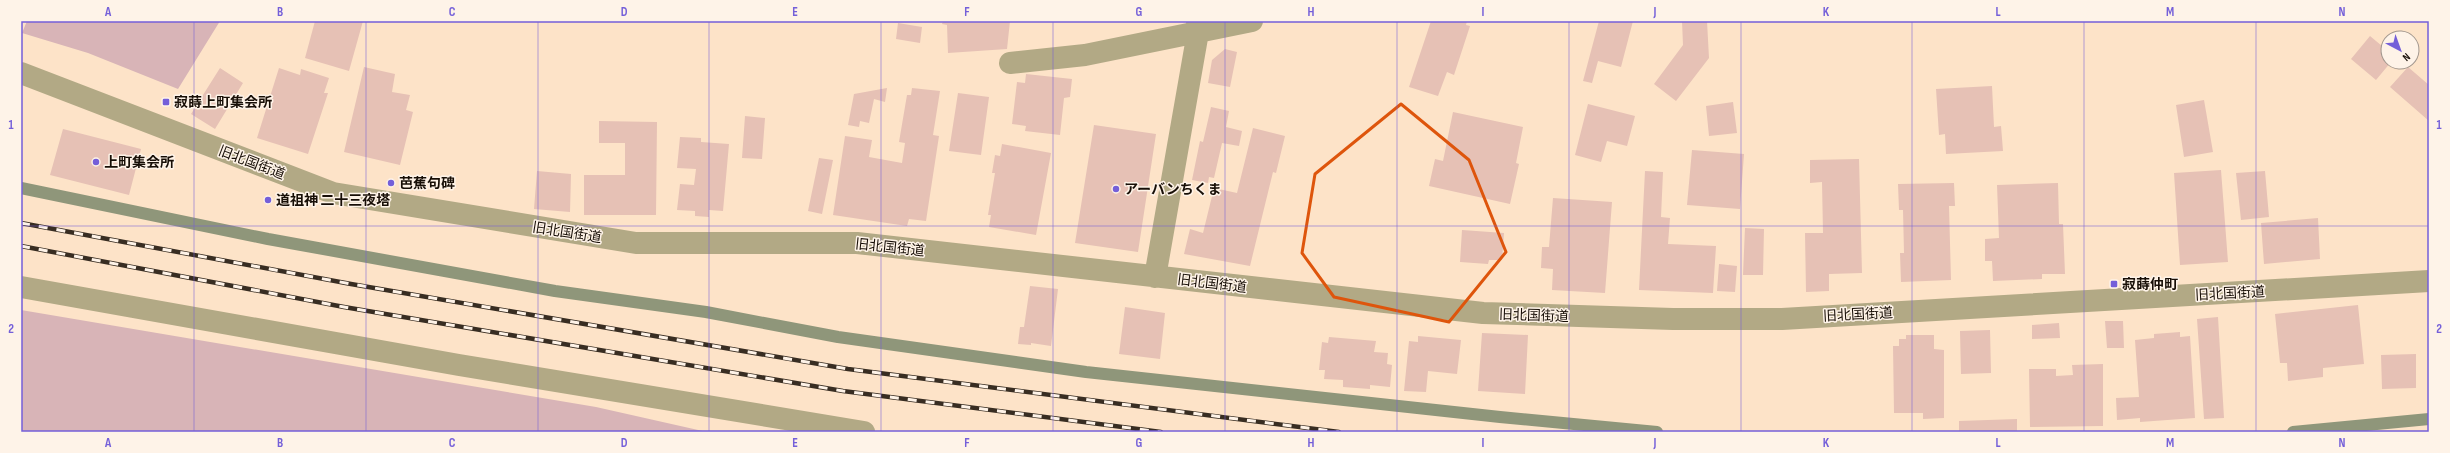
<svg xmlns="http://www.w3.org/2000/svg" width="2450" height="453" font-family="'Sofia Sans Condensed','Noto Sans JP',sans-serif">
<rect width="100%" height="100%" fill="#fde3c8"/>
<path fill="#d8b4b7" d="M27 21H220L178 89 88 53 22 33Z
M21 310 596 407 707 432H21Z"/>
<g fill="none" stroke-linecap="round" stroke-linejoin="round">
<path stroke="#8f967a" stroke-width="12" d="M21 188 268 239 555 291 706 312 838 337 1086 372 1500 417 1657 432
M2293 432 2429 419"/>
</g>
<path fill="#e6c1b5" d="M315 21H363L349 71 305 58Z
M943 21H1010L1007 49 948 53 947 25 942 24Z
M1431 21H1467L1466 25 1470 26 1454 75 1447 72 1438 96 1409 87Z
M1599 21H1633L1621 67 1598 61 1592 83 1583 81Z
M1682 21H1707L1709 58 1676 101 1654 84 1683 45Z
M898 23 922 27 920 43 896 39Z
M2370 36 2388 51V62H2391L2376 80 2351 59Z
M1225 49 1237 52 1230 87 1208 83 1212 60Z
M364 67 395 74 392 92 410 95 406 110 413 112 400 165 344 152Z
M2408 67 2429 85V121L2390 87Z
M220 68 243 83 215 129 191 114Z
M279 68 300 75 301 69 329 78 324 93H328L308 154 257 138Z
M1026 74 1072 79 1070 97 1064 98 1060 135 1025 131 1026 126 1012 124 1017 82 1025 83Z
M1992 86 1994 127 2001 126 2003 151 1946 154 1945 134 1939 135 1936 89Z
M887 88 885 102 874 99 869 123 860 121 859 127 848 125 854 94Z
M912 88 940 91 933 135 939 136 926 221 909 219 907 226 833 215 845 136 872 140 869 157 902 163 905 143 899 142 907 95H911Z
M958 93 989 97 981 155 949 151Z
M2204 100 2213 152 2184 157 2176 105Z
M1733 102 1737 133 1709 136 1706 106Z
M1588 104 1635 116 1627 146 1607 141 1601 162 1575 155Z
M1211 107 1229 111 1226 127 1242 131 1239 146 1222 143 1214 178 1209 177 1208 183 1192 180 1200 141 1203 142Z
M1453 112 1523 127 1516 163 1519 164 1510 204 1429 186 1435 159 1443 161Z
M745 116 765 118 762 159 742 158Z
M599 121 657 122 656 215H584V175H625V143H599Z
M1094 125 1156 134 1138 252 1075 243Z
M1253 128 1285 136 1276 173 1273 172 1250 266 1184 254 1190 229 1203 233 1214 188 1237 193Z
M63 129 141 149 129 195 50 175Z
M680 137 701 138V142L729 144 723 211 709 210V217L695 216V211L677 210 680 184 694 185 696 169 677 168Z
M1002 144 1051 153 1036 235 989 227 991 215H988L995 173H992L995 155 1000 156Z
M1692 150 1744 154 1740 209 1687 205Z
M819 158 833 160 822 214 808 211Z
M1859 159 1862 273 1829 274V291L1806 292 1805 233H1823L1822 182 1810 183V160Z
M2221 170 2228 262 2180 265 2174 173Z
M537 171 571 174 570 212 534 209Z
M1645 171 1663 172 1661 217 1670 218 1668 244 1716 246 1713 293 1639 290Z
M2265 171 2269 217 2241 220 2236 173Z
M1954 183 1955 206H1949L1951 280 1901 282 1900 253H1904L1903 210H1899L1898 184Z
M2058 183 2059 224H2063L2065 274H2042V279L1993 281 1992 261H1985V239L1999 238 1997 185Z
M1553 198 1612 202 1605 293 1552 290 1553 269 1541 268 1542 247H1549Z
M2318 218 2320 259 2264 264 2261 223Z
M1745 228 1764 229 1763 275H1743Z
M1462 230 1504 233 1502 260H1489L1488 264 1460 262Z
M1719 264 1737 266 1735 292 1717 291Z
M1030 286 1058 289 1051 346 1031 343V345L1018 344 1020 327H1024Z
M2358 305 2364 364 2323 368V377L2288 381 2287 363H2280L2275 314Z
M1125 307 1165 313 1160 359 1119 354Z
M2218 317 2224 418 2204 419 2197 319Z
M2105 321H2123L2124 348H2107Z
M2059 323 2060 338 2032 339V325Z
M1990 330 1991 373 1961 374 1960 331Z
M2180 332V337L2190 336 2195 418 2140 422V418L2117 420 2116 398 2139 397 2135 340 2154 338V334Z
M1482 333 1528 335 1525 394 1478 391Z
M1906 335H1934V349L1944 350V418L1923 419V413H1894L1893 346H1899V339H1906Z
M1418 336 1461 340 1457 374 1428 371 1426 392 1404 391 1409 341 1418 342Z
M1329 337 1376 341 1374 352 1388 353 1387 364 1392 365 1390 387 1370 385V389L1343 387V380L1324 379 1325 370H1319L1322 342 1328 343Z
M2416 354V388L2382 389 2381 355Z
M2103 364V426L2030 427 2029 369H2056V376L2073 375 2072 365Z
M2017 419V432H1959V421Z"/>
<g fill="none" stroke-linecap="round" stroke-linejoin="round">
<path stroke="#b2a985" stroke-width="22" d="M1010 63 1085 55 1252 21
M21 73 333 193 636 243H857L1483 313 1673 319H1782L2429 281
M1155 277 1198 32 1197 21
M21 287 459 365 864 432"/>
<defs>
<path id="rail" d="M21 223 351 284 848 369 1339 432
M21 246 344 307 843 391 1161 432"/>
</defs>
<use href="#rail" stroke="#382d22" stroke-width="4.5"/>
<use href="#rail" stroke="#fef3e8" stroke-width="3" stroke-dasharray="9" stroke-linecap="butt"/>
</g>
<path fill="none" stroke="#de550c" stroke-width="3" stroke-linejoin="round" d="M1401 104 1469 160 1506 252 1449 322 1334 297 1302 253 1315 174Z"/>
<path fill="none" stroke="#745fd9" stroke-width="1" stroke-opacity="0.55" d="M194 21V432M366 21V432M538 21V432M709 21V432M881 21V432M1053 21V432M1225 21V432M1397 21V432M1569 21V432M1741 21V432M1912 21V432M2084 21V432M2256 21V432M21 226H2429"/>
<g fill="#745fd9" stroke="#fef3e8" stroke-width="1.5">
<rect x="162" y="98" width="8" height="8" rx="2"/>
<circle cx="96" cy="162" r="4"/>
<circle cx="391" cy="183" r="4"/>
<circle cx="1116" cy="189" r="4"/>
<circle cx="268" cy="200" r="4"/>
<rect x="2110" y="280" width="8" height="8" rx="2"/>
</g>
<g text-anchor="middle" stroke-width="3" stroke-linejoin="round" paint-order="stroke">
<g font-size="14" font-weight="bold" fill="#170e06" stroke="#fef3e8" text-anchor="start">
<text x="174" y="107">寂蒔上町集会所</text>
<text x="104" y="167">上町集会所</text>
<text x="399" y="188">芭蕉句碑</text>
<text x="1124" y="194">アーバンちくま</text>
<text x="276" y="205">道祖神 二十三夜塔</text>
<text x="2122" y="289">寂蒔仲町</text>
</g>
<g font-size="14" fill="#170e06" stroke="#fef3e8">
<text transform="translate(252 162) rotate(21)" y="5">旧北国街道</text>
<text transform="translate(567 232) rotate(9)" y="5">旧北国街道</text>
<text transform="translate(890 247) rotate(6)" y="5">旧北国街道</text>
<text transform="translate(1212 283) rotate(7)" y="5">旧北国街道</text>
<text transform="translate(2230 293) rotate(-3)" y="5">旧北国街道</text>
<text transform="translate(1858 314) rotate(-3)" y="5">旧北国街道</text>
<text transform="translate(1534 315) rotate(2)" y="5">旧北国街道</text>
</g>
</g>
<rect width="2450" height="453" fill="none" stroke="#fef3e8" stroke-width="44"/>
<g transform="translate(2400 50) rotate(139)"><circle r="19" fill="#fef3e8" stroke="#a2978e"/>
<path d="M0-3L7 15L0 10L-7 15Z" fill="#745fd9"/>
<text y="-6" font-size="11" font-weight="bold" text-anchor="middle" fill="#170e06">N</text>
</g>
<rect x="22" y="22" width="2406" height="409" fill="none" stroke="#745fd9" stroke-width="1.5"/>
<g font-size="13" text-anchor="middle" font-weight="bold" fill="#745fd9">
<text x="108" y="16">A</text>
<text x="280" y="16">B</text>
<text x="452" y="16">C</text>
<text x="624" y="16">D</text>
<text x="795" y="16">E</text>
<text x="967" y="16">F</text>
<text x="1139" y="16">G</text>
<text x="1311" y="16">H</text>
<text x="1483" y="16">I</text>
<text x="1655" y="16">J</text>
<text x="1826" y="16">K</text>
<text x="1998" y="16">L</text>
<text x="2170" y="16">M</text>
<text x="2342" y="16">N</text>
<text x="11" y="129">1</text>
<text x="2439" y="129">1</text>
<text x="11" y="333">2</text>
<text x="2439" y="333">2</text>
<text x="108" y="447">A</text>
<text x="280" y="447">B</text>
<text x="452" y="447">C</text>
<text x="624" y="447">D</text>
<text x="795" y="447">E</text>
<text x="967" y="447">F</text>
<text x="1139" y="447">G</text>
<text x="1311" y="447">H</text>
<text x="1483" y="447">I</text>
<text x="1655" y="447">J</text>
<text x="1826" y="447">K</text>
<text x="1998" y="447">L</text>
<text x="2170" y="447">M</text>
<text x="2342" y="447">N</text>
</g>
</svg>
